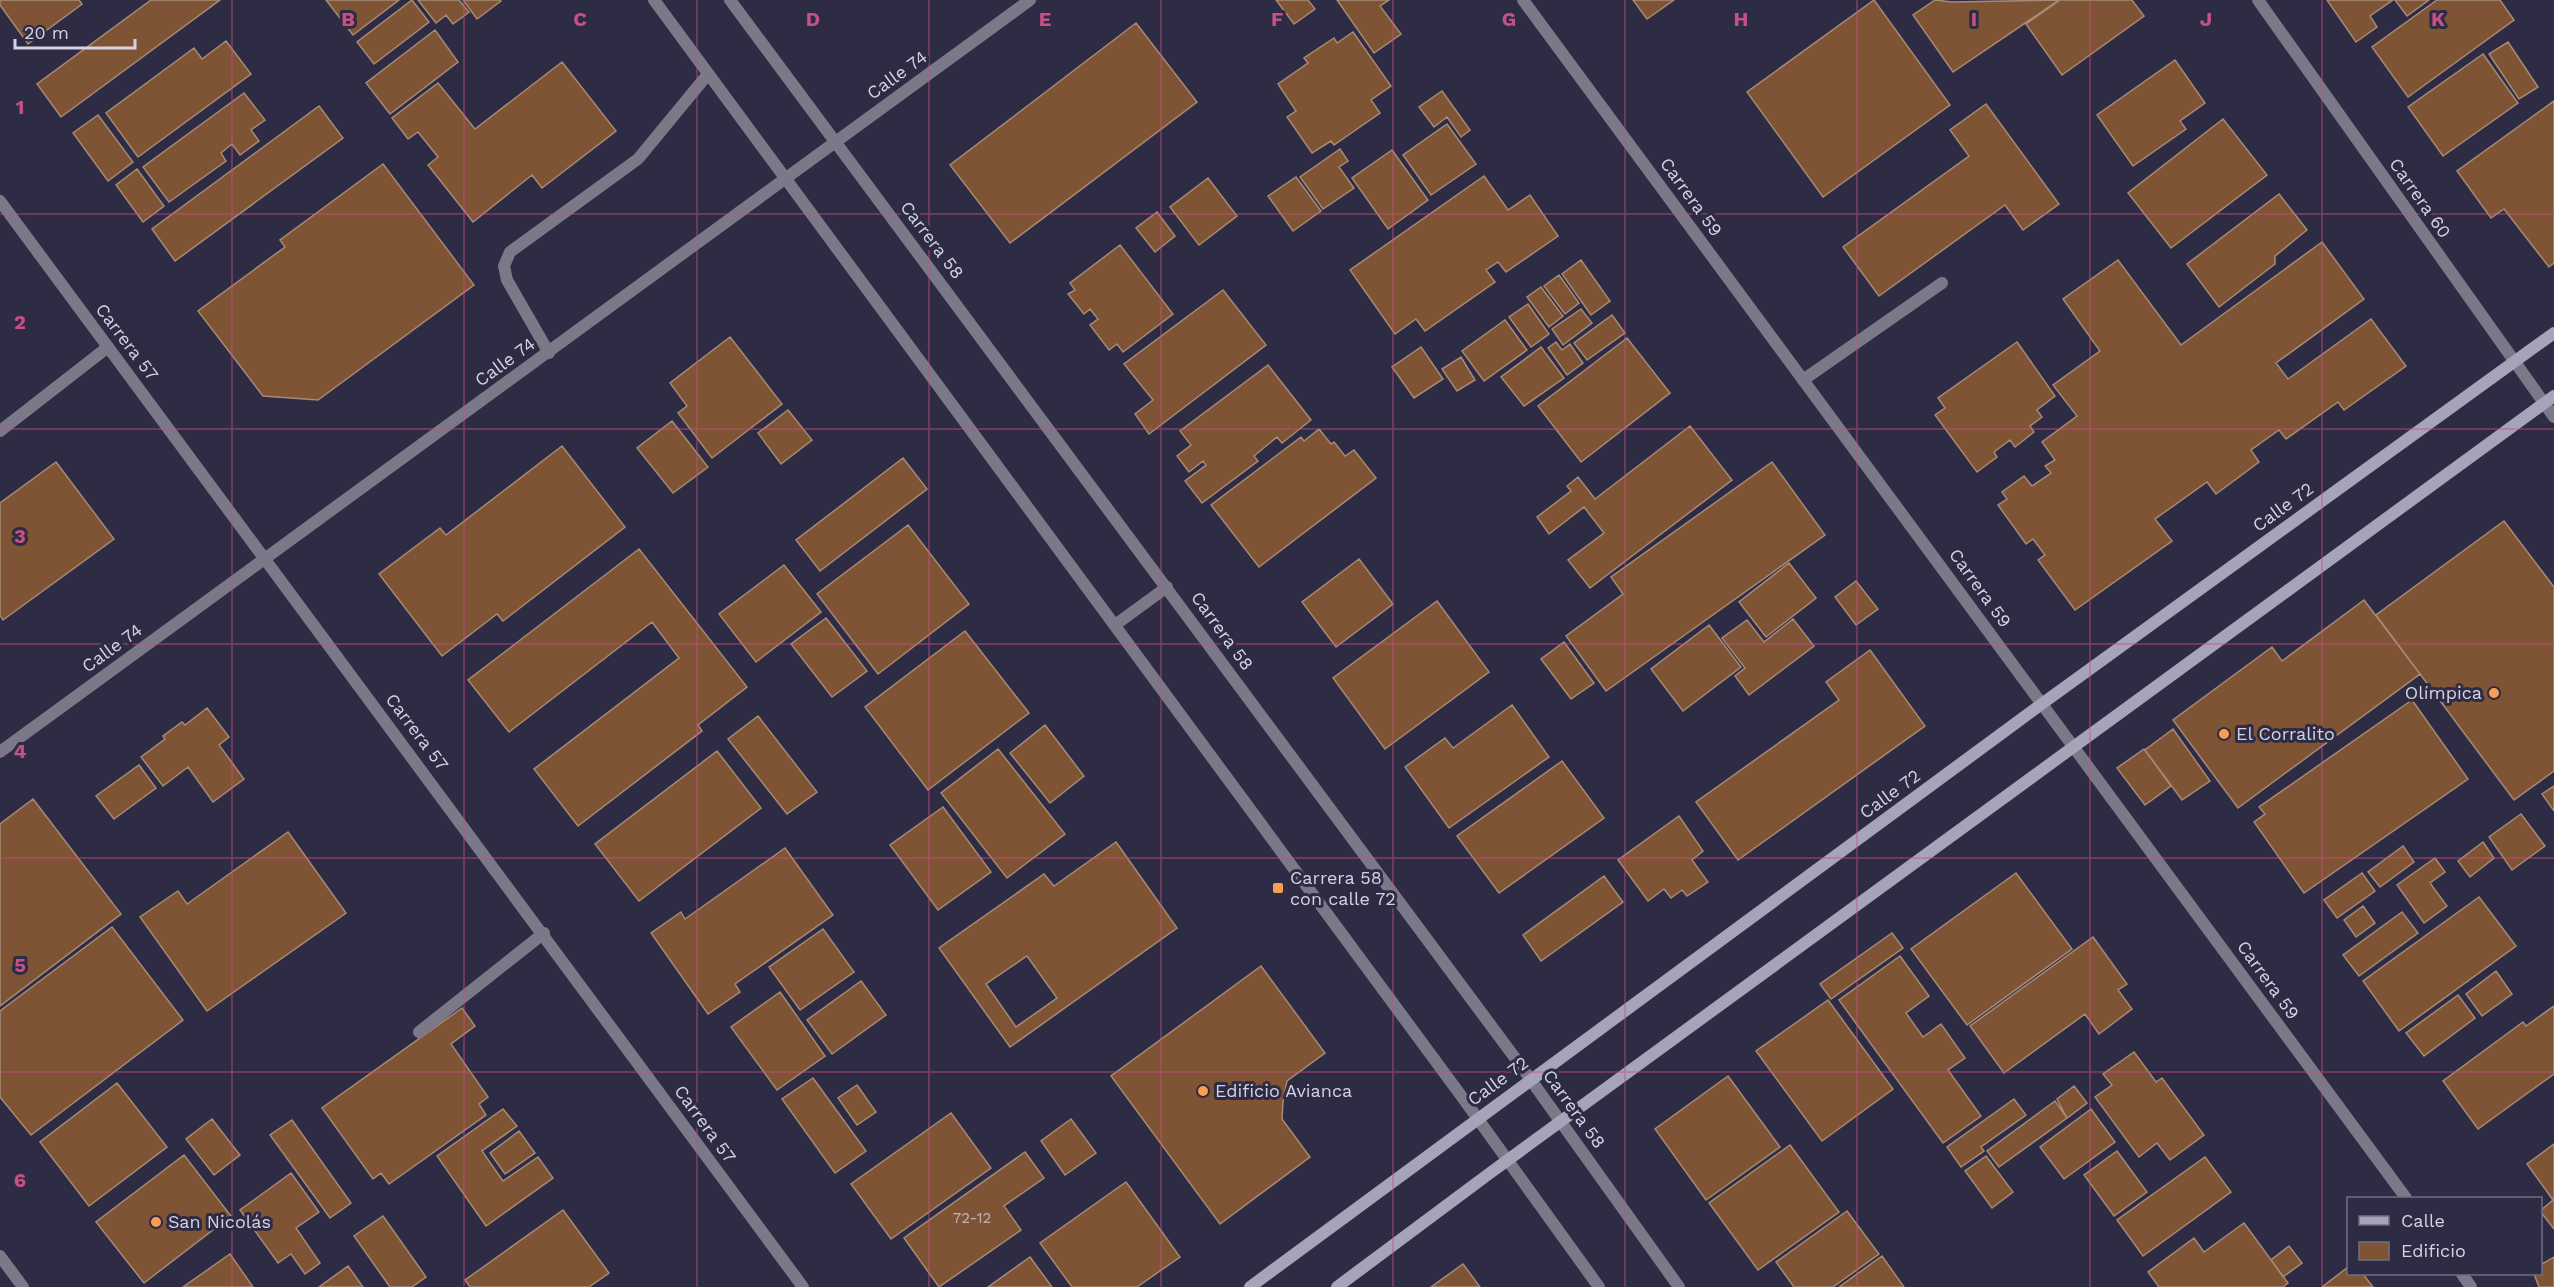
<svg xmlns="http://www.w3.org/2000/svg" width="2554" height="1287" font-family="'Work Sans',sans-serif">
<rect width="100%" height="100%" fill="#2e2b44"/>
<path fill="#7f5435" stroke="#a78a75" stroke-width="1.5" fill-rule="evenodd" d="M0 0H79L82 4 28 44 0 5Z
M151 0H220L61 117 37 84Z
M326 0H399L353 35Z
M412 0 429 22 374 64 357 42Z
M418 0H459L469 12 453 24 446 15 436 23Z
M463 0H500L501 1 477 19Z
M1276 0H1308L1315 9 1294 24Z
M1337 0H1389L1380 6 1401 34 1374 53Z
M1633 0H1674L1647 19Z
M1874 0 1950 105 1823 197 1747 92Z
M1935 0 1952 2 2059 0 1953 72 1913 15Z
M2060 0H2132L2144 16 2062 75 2026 24Z
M2327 0H2393L2370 16 2377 27 2356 42Z
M2395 0H2429L2407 16Z
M2437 0H2500L2514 20 2408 97 2372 47Z
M1136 23 1197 102 1010 243 950 165Z
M435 30 458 62 390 114 366 83Z
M1353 32 1391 86 1371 100 1380 113 1334 145 1331 141 1312 153 1287 117 1296 111 1278 84 1308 63 1304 58 1334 38 1337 43Z
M226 41 251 74 138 157 106 113 194 48 202 59Z
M2508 42 2538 87 2519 99 2489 54Z
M2483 54 2518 103 2443 156 2408 107Z
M2175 60 2205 103 2180 121 2186 129 2133 166 2097 115Z
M562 62 616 131 542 188 532 175 473 222 428 165 438 157 418 132 408 139 392 118 438 83 475 129Z
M1442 91 1470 130 1461 137 1447 117 1434 127 1419 107Z
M244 93 265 120 251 130 259 141 240 155 232 144 221 153 226 161 169 202 143 167Z
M2554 101V263L2549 267 2504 209 2491 218 2457 171Z
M1986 104 2059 204 2023 230 2005 205 1879 296 1843 247 1969 156 1950 130Z
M319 106 343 138 175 261 152 229Z
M98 115 133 162 108 181 73 133Z
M2223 119 2267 175 2171 248 2128 193Z
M1447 124 1476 164 1431 195 1403 155Z
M1340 149 1348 161 1339 167 1354 188 1323 209 1300 177Z
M1392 150 1428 200 1388 229 1352 178Z
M383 164 474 285 318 400 263 396 198 311 285 247 280 240Z
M137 169 164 206 143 222 116 185Z
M1484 176 1508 210 1530 195 1558 236 1506 272 1498 262 1486 270 1495 282 1425 331 1416 319 1395 334 1350 270Z
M1296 177 1321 211 1293 231 1268 196Z
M1208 178 1237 216 1199 245 1170 207Z
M2279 194 2307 230 2275 256V264L2219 307 2187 264Z
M1157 212 1175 236 1155 252 1136 228Z
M2322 242 2364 299 2276 363 2288 379 2371 319 2406 366 2344 410 2338 402 2286 439 2279 430 2251 450 2259 462 2216 494 2207 482 2155 519 2172 541 2075 610 2038 560 2045 555 2033 539 2026 544 1998 505 2007 499 2002 492 2024 476 2032 486 2051 473 2045 466 2055 460 2042 442 2077 416 2053 385 2100 351 2063 299 2118 260 2181 345Z
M1120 245 1173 314 1123 352 1117 344 1109 350 1090 325 1098 319 1090 309 1084 314 1068 294 1075 290 1070 283Z
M1581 260 1610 301 1591 315 1562 274Z
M1559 275 1579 303 1565 314 1544 286Z
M1541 287 1563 316 1549 327 1527 297Z
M1223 290 1266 345 1149 434 1135 414 1153 400 1124 364Z
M1528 304 1549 334 1531 347 1509 317Z
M1581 309 1592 323 1563 345 1552 329Z
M1612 315 1625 333 1587 360 1574 343Z
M1505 320 1527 350 1484 381 1462 351Z
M730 337 782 404 712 458 678 413 687 406 670 383Z
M1627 338 1670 393 1581 462 1538 406Z
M1556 342 1562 350 1570 344 1583 363 1567 375 1548 348Z
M2017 342 2055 396 2037 410 2042 417 2030 426 2034 432 2015 447 2010 440 1994 452 1997 457 1977 472 1935 415 1945 408 1938 398Z
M1421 347 1443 379 1414 398 1392 367Z
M1541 347 1564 378 1524 406 1501 377Z
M1461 357 1475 380 1457 391 1442 369Z
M1268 365 1311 420 1282 443 1277 437 1254 456 1258 461 1202 503 1185 481 1206 465 1203 461 1189 472 1177 456 1191 445 1180 431Z
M788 410 812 440 781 464 758 433Z
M672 421 708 467 673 493 637 448Z
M1690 426 1732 480 1590 588 1568 560 1604 533 1584 507 1549 534 1537 517 1571 491 1567 486 1578 477 1595 499Z
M1319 429 1331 444 1334 442 1345 456 1354 450 1376 478 1259 567 1211 505 1301 437 1304 441Z
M562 446 625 527 503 621 497 614 442 656 379 574 440 528 446 535Z
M903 458 927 489 820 571 796 540Z
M56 462 114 539 3 620 0 615V503Z
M1772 462 1825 535 1606 691 1566 636 1623 594 1611 577Z
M2504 521 2554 587V771L2514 800 2376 615Z
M908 525 969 604 878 674 817 594Z
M639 549 747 687 698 725 702 731 578 826 534 769 679 658 652 622 509 732 468 680Z
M1359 559 1393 604 1336 647 1302 602Z
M1789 563 1816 598 1766 637 1739 602Z
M784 565 821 612 756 662 719 614Z
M1856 581 1878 609 1856 625 1835 597Z
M2364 600 2420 674 2238 808 2173 720 2272 647 2282 661Z
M1437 601 1489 672 1385 749 1333 678Z
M826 618 867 671 832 697 791 644Z
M1793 619 1814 646 1749 695 1735 676 1745 668 1722 638 1747 620 1764 642Z
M1709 625 1741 667 1683 711 1651 669Z
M965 631 1029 713 928 790 865 707Z
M1564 642 1594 683 1571 699 1541 659Z
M1870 650 1925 726 1738 860 1696 802 1839 700 1826 682Z
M2412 700 2468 779 2304 893 2254 822 2265 814 2259 807Z
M1512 705 1549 757 1449 828 1405 767 1445 738 1453 748Z
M207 708 229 737 219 745 244 779 213 802 188 767 163 786 141 757 165 739 163 736 182 722 185 725Z
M758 716 817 792 787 814 728 739Z
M1045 725 1084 776 1050 803 1010 753Z
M2173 729 2210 781 2182 800 2145 750Z
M998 749 1065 834 1007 878 941 793Z
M2144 749 2171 786 2145 805 2117 768Z
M717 751 761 808 639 901 595 844Z
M1562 761 1604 818 1499 893 1457 836Z
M139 765 156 788 114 819 96 796Z
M2554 786V811L2542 794Z
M33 799 121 914 0 1006V824Z
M943 807 991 872 938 910 890 845Z
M2521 814 2545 846 2512 870 2489 837Z
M1679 816 1703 851 1692 860 1708 882 1687 896 1682 890 1671 898 1664 889 1648 901 1618 860Z
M288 832 346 913 207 1011 140 917 178 891 187 904Z
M1116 842 1177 928 1010 1047 939 948 1044 874 1054 886ZM1027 956 1057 998 1016 1027 986 984Z
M2483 842 2494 858 2470 877 2458 861Z
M2403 846 2414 862 2380 887 2368 872Z
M785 848 833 915 735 984 740 992 708 1014 651 933 681 912 685 919Z
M2435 858 2445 872 2430 883 2447 906 2424 923 2397 885Z
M2016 873 2072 949 1967 1025 1911 949Z
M2362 873 2375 891 2337 918 2324 900Z
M1604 876 1623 902 1541 961 1523 935Z
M2479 897 2516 946 2399 1031 2363 981Z
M2363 906 2375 923 2356 937 2344 920Z
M2402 912 2418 933 2359 976 2343 955Z
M112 927 183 1020 31 1135 0 1097V1011Z
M823 929 854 972 800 1010 769 967Z
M1892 933 1903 948 1831 999 1820 984Z
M2093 937 2127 984 2118 990 2132 1009 2099 1034 2085 1014 2004 1073 1970 1026Z
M1900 956 1929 996 1906 1013 1923 1037 1941 1024 1965 1058 1948 1070 1981 1116 1943 1143 1839 1000Z
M1261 966 1325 1053 1287 1081 1283 1102 1282 1119 1310 1157 1220 1224 1111 1076Z
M2496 971 2512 994 2482 1016 2466 994Z
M861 981 886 1015 832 1054 807 1020Z
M780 992 825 1056 777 1090 731 1027Z
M2458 995 2475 1018 2424 1056 2406 1033Z
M1828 1000 1893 1089 1822 1141 1756 1051Z
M2554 1006V1074L2478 1129 2443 1081 2523 1022 2526 1026Z
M462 1008 475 1026 451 1044 488 1097 479 1104 486 1115 389 1184 381 1173 373 1179 322 1108Z
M2134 1052 2156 1082 2162 1078 2204 1135 2170 1160 2157 1143 2139 1157 2095 1097 2112 1085 2103 1074Z
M1728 1076 1780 1147 1706 1200 1655 1129Z
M813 1078 866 1151 835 1173 782 1099Z
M117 1083 167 1147 89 1206 40 1142Z
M857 1085 876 1112 857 1125 838 1098Z
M2074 1086 2087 1103 2067 1118 2057 1099Z
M2014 1099 2026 1115 1981 1147 1984 1151 1961 1167 1947 1147Z
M2055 1101 2067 1118 1999 1167 1987 1151Z
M503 1109 517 1126 482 1151 503 1181 538 1157 553 1178 486 1226 437 1156Z
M2091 1109 2115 1142 2064 1179 2040 1147Z
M951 1113 991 1168 891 1239 851 1184Z
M212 1119 240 1155 214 1175 186 1139Z
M1071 1119 1096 1153 1065 1175 1041 1141Z
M292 1120 351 1203 330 1218 270 1135Z
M519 1131 535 1153 505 1174 490 1153Z
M2554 1144V1229L2540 1211 2553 1200 2527 1164Z
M1790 1145 1839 1212 1758 1270 1709 1203Z
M2117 1151 2147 1192 2114 1216 2084 1175Z
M1025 1152 1044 1178 1004 1206 1021 1230 939 1287 904 1238Z
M184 1155 231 1216 144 1283 96 1222Z
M1986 1156 2013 1192 1992 1208 1965 1171Z
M2205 1157 2231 1192 2143 1256 2117 1220Z
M291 1173 319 1212 296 1228 320 1263 305 1274 291 1254 278 1263 240 1210Z
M1126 1182 1180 1257 1137 1287H1072L1040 1243Z
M563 1210 609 1273 589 1287H470L465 1280Z
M1847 1211 1879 1254 1833 1287H1794L1776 1262Z
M383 1216 426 1277 412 1287H390L354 1236Z
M2244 1223 2288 1283 2283 1287H2159L2148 1272 2194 1238 2204 1252Z
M2289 1246 2302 1263 2283 1277 2271 1260Z
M230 1254 253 1287H183Z
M1882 1256 1904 1287H1839Z
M1030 1257 1052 1287H988Z
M2554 1257V1287H2539L2534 1274H2540V1265Z
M1463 1264 1480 1287H1431Z
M348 1266 363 1287H319Z
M2348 1267V1274H2363L2373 1287H2322Z"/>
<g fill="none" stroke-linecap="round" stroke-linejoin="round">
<path stroke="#7b7987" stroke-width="12" d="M549 353 507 280 504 266 510 252 638 159 708 74
M1803 380 1942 283
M0 431 108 347
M419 1032 544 933"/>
<path stroke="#7b7987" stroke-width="12" d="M1523 0 2406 1198
M2258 0 2554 417
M0 201 803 1287
M0 752 1030 0
M0 1256 23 1287
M2462 1274 2471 1287"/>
<path stroke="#7b7987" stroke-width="12" d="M654 0 1465 1101 1599 1287
M730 0 1518 1062 1679 1287
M1115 625 1167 587"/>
<path stroke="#a5a4b9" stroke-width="12" d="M1250 1287 2043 703 2554 333
M1337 1287 1490 1173 2554 396"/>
</g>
<path fill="none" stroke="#c75084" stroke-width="1.5" stroke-opacity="0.55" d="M232 0V1287M464 0V1287M697 0V1287M929 0V1287M1161 0V1287M1393 0V1287M1625 0V1287M1857 0V1287M2090 0V1287M2322 0V1287M0 214H2554M0 429H2554M0 644H2554M0 858H2554M0 1072H2554"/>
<g fill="#fc9d54" stroke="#2e2b44" stroke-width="2">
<circle cx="2494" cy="693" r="6"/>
<circle cx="2224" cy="734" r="6"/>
<rect x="1272" y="882" width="12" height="12" rx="3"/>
<circle cx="1203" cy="1091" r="6"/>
<circle cx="156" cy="1222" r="6"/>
</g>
<g text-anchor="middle" stroke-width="6" stroke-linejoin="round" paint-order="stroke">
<g font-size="15" fill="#bfb3b8">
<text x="972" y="1223">72-12</text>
</g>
<g font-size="18" fill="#d4d3e3" stroke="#2e2b44">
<text transform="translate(897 75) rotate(-36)" y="6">Calle 74</text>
<text transform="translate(1691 197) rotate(54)" y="6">Carrera 59</text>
<text transform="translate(2420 198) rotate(55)" y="6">Carrera 60</text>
<text transform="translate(932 240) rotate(53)" y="6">Carrera 58</text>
<text transform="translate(127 342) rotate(53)" y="6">Carrera 57</text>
<text transform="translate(505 362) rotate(-36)" y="6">Calle 74</text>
<text transform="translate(2283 507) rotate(-36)" y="6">Calle 72</text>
<text transform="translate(1980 588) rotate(54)" y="6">Carrera 59</text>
<text transform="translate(1222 631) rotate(54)" y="6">Carrera 58</text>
<text transform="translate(112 648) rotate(-36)" y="6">Calle 74</text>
<text transform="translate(417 732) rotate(53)" y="6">Carrera 57</text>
<text transform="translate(1890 794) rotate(-36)" y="6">Calle 72</text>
<text transform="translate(2268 980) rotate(54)" y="6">Carrera 59</text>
<text transform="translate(1498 1081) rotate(-36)" y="6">Calle 72</text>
<text transform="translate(1574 1109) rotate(54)" y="6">Carrera 58</text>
<text transform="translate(705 1124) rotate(54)" y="6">Carrera 57</text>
</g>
<g font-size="18" fill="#d4d3e3" stroke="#2e2b44" text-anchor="start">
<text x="2482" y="699" text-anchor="end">Olímpica</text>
<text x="2236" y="740">El Corralito</text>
<text x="1290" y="884">Carrera 58<tspan x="1290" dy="21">con calle 72</tspan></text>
<text x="1215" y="1097">Edificio Avianca</text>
<text x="168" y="1228">San Nicolás</text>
</g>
</g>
<g font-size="20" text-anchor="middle" font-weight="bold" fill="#c75084" stroke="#2e2b44" stroke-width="6" stroke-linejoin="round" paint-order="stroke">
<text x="348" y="26">B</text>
<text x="580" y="26">C</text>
<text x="813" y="26">D</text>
<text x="1045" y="26">E</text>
<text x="1277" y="26">F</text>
<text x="1509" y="26">G</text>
<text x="1741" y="26">H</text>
<text x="1974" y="26">I</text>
<text x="2206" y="26">J</text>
<text x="2438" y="26">K</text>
<text x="20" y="114">1</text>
<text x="20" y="329">2</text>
<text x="20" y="543">3</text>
<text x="20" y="758">4</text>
<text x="20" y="972">5</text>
<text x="20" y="1187">6</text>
</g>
<rect x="2347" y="1197" width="195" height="78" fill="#2e2b44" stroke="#706e84" stroke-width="1.5"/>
<rect x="2359" y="1216" width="30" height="9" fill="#a5a4b9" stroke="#706e84" stroke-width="1.5"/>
<text x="2401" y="1227" font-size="18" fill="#d4d3e3">Calle</text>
<rect x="2359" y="1242" width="30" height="18" fill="#7f5435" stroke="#706e84" stroke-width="1.5"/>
<text x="2401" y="1257" font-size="18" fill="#d4d3e3">Edificio</text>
<path d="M15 39v9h120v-9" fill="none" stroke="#d4d3e3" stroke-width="3"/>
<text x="24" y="39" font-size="18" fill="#d4d3e3" stroke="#2e2b44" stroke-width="4.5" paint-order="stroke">20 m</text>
</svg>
